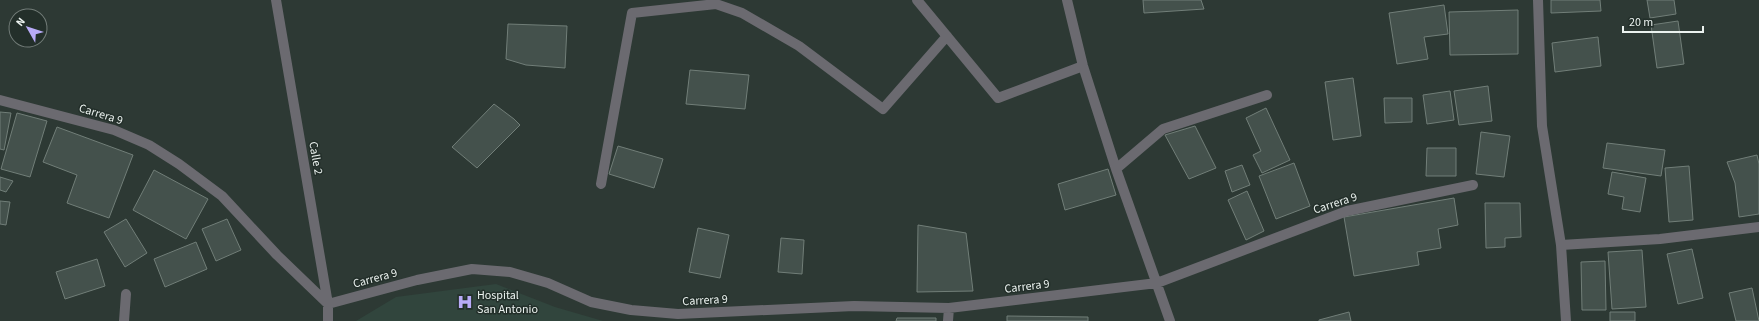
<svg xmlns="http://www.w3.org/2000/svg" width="1759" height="321" font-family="'Source Sans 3',sans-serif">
<rect width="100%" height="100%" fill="#2d3934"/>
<path fill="#31453d" d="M496 284 555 307 603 321H356L396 297Z"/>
<path fill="#44514c" stroke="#717e78" d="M1143 0H1201L1204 9 1144 13Z
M1551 0H1600L1601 11 1551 13Z
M1647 0H1674L1676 14 1650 18Z
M1444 5 1448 34 1424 37 1428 59 1397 64 1389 13Z
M1518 10V54L1450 55 1449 12Z
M1678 21 1684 64 1657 68 1651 25Z
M508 24 567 26 565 68 526 65 506 59Z
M1598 37 1601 66 1555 72 1552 43Z
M690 70 749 75 745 109 686 104Z
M1353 78 1361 136 1333 140 1325 82Z
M1488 86 1492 121 1459 125 1454 91Z
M1450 91 1454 120 1427 124 1423 95Z
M1384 98H1412V122L1385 123Z
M494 104 514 119 520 125 477 168 452 147Z
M1266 108 1290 160 1262 173 1253 155 1261 151 1246 118Z
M0 112 11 113 4 150 0 149Z
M17 113 47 121 30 177 1 169Z
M1195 126 1216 168 1189 179 1165 135Z
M57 127 133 155 109 218 67 203 77 175 43 162Z
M1481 132 1510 136 1504 177 1476 174Z
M1607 143 1665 150 1661 176 1603 168Z
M618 146 663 159 654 188 609 174Z
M1427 148H1456V176H1426Z
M1757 155 1759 164V214L1739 217 1735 183 1727 162Z
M1294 163 1310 206 1276 219 1259 176Z
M1242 165 1250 185 1232 192 1225 171Z
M1689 166 1693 220 1669 222 1665 168Z
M1108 169 1116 195 1065 210 1058 184Z
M154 170 208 199 186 239 133 210Z
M1612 172 1646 178 1640 212 1622 209 1624 197 1608 194Z
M0 177 13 181 6 192 0 190Z
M1247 191 1264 231 1246 240 1228 200Z
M1454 198 1458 225 1438 229 1441 248 1417 252 1419 265 1354 276 1344 217Z
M0 201 10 202 6 225 0 224Z
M1485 203H1520L1521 237 1505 238V247L1486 248Z
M126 219 147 253 125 267 104 232Z
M227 219 241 250 216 261 202 229Z
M918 225 966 233 973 291 917 292Z
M698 228 729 235 720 278 689 272Z
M781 238 804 240 802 274 778 272Z
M196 242 207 269 165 287 154 259Z
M1692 249 1703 298 1678 304 1667 254Z
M1642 250 1646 307 1612 309 1608 252Z
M97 259 105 286 65 299 56 272Z
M1605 261 1606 310H1582L1581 262Z
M1752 288 1759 321H1736L1729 293Z
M1349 312 1351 321H1319V320Z
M1610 312H1635V321H1610Z
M1007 316 1088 317V321H1007Z
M897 318H936V321H896Z"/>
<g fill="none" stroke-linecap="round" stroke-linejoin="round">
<path stroke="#6b6a70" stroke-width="10" d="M276 0 328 304V321
M917 0 998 98 1083 66
M1067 0 1083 66 1116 169 1170 321
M1538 0 1542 126 1561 245 1566 321
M0 100 114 130 149 145 179 164 222 196 277 255 328 304 417 280 472 269 510 272 548 283 591 302 631 310 678 314 854 306 949 308 1157 283 1347 211 1473 185
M1116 169 1163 129 1267 95
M601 184 632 13 716 4 742 13 799 46 883 109 947 36
M1561 245 1660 239 1759 227
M124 321 126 294
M948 321 949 308"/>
</g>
<defs>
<symbol id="hospital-bare" viewBox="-9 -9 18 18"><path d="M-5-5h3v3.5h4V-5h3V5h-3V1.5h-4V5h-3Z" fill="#b8abf7" stroke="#232f2a" stroke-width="2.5" paint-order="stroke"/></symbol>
</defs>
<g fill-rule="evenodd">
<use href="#hospital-bare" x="454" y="291" width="22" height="22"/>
</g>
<g text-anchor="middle" stroke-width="3" stroke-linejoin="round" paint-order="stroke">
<g font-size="12" fill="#ebf2ef" stroke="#232f2a">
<text transform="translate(101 114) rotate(17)" y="4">Carrera 9</text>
<text transform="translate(316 158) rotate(80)" y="4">Calle 2</text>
<text transform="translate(1335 203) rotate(-18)" y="4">Carrera 9</text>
<text transform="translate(375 278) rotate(-15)" y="4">Carrera 9</text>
<text transform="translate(1027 286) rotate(-7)" y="4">Carrera 9</text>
<text transform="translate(705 300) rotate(-3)" y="4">Carrera 9</text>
</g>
<g font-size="12" fill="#ebf2ef" stroke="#232f2a" text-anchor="start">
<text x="477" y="299">Hospital<tspan x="477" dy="14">San Antonio</tspan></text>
</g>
</g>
<g transform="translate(28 28) rotate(309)"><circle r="19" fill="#232f2a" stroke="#737d79"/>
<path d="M0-3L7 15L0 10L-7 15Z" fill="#b8abf7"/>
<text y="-6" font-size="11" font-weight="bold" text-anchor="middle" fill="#ebf2ef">N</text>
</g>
<path d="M1623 26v6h80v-6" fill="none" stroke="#ebf2ef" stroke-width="2"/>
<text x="1629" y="26" font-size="12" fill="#ebf2ef" stroke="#232f2a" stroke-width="3" paint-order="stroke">20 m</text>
</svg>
